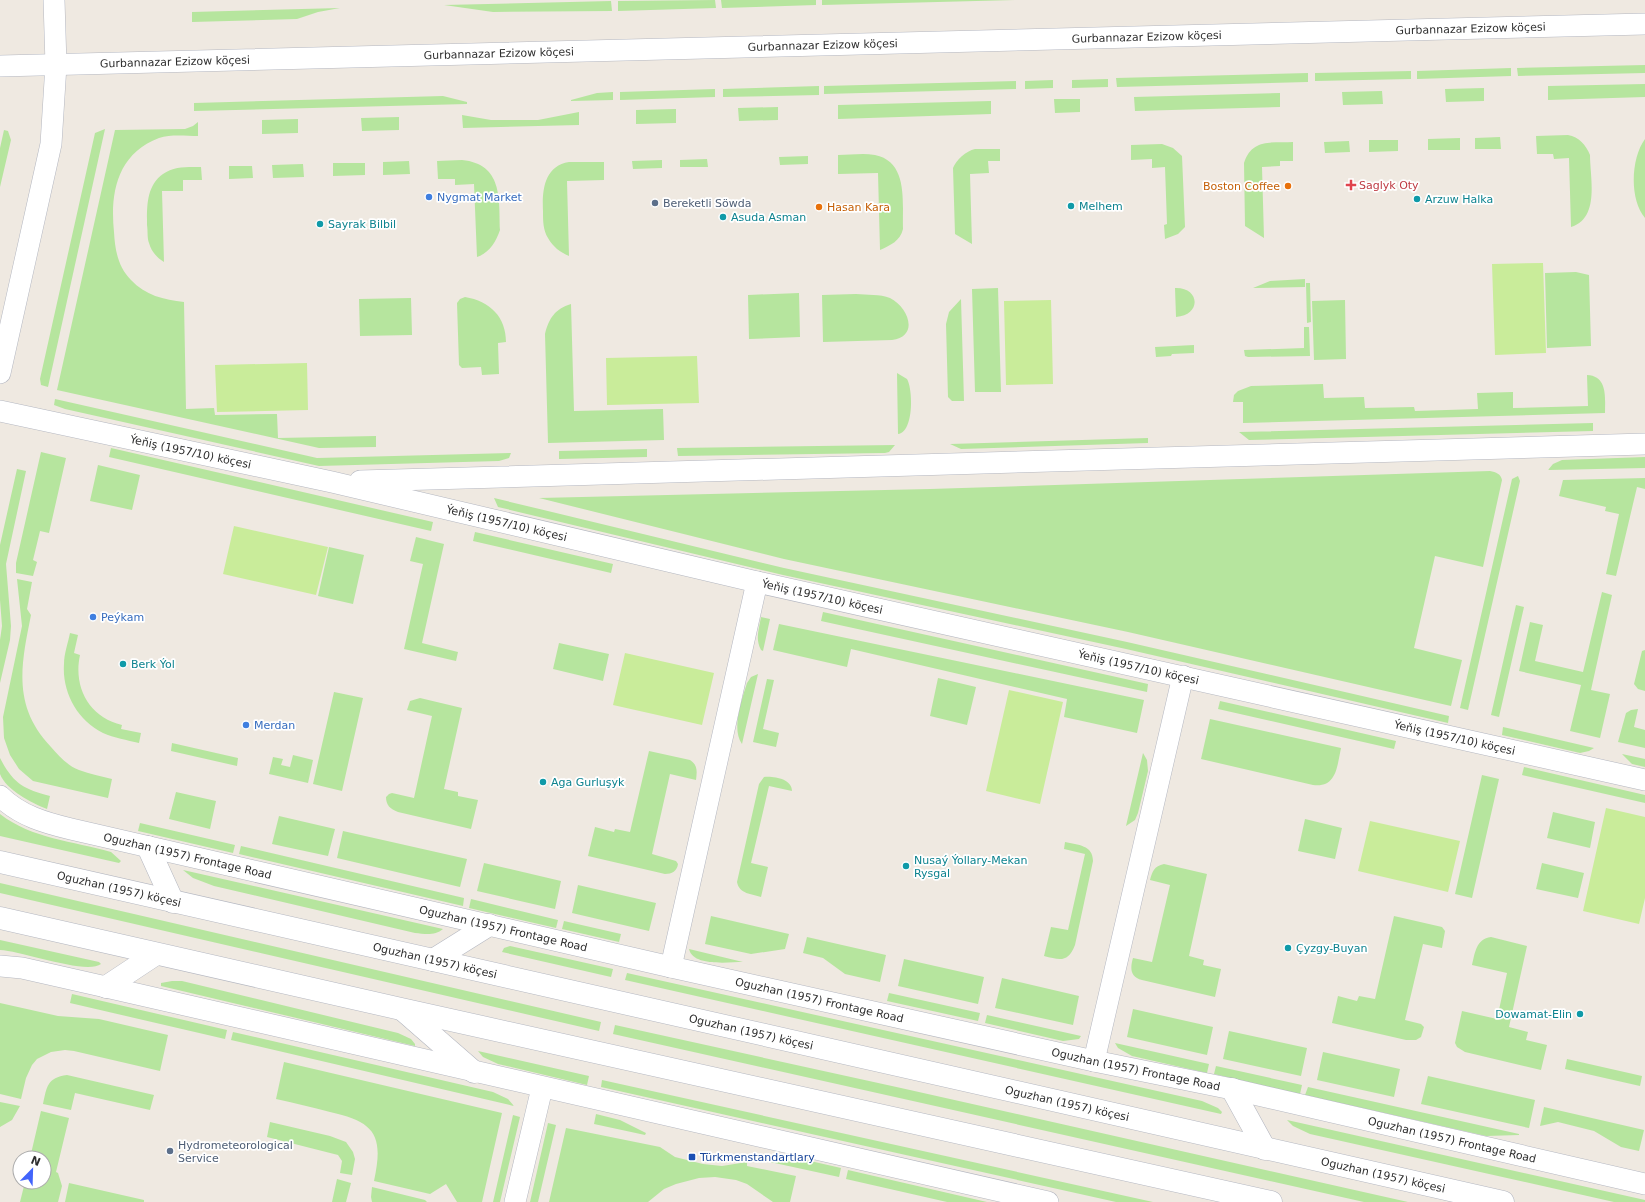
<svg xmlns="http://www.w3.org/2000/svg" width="1645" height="1202" font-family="'DejaVu Sans',sans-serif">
<rect width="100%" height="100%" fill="#efe9e1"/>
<path fill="#b6e59e" d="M715 0 716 8 618 11V1Z
M721 0H816V5L722 8Z
M822 0H1015L822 5Z
M611 1 612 11 493 12 444 5Z
M340 8 318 12 297 19 192 22V12Z
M1645 65V73L1518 76 1517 68Z
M1511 68V76L1417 79V71Z
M1411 71V79L1315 81V73Z
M1308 73V82L1117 87 1116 78Z
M1108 79V87L1072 88V80Z
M1053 80V88L1025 89V81Z
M1016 81V89L824 94V86Z
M1645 84V97L1548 100V86Z
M819 86V95L723 97V89Z
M1484 88V101L1446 102 1445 89Z
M715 89V97L620 100V92Z
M1382 91 1383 104 1343 105 1342 92Z
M613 92V100L571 101V100L597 93Z
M1280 93V107L1135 111 1134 97Z
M443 96 467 102V104L194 111V103Z
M1054 99H1080V112L1055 113Z
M991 101V114L838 119V105Z
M778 107V120L739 121 738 108Z
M676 109V123L636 124V110Z
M579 112V125L463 128 462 115 491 120H538Z
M399 117V130L362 131 361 118Z
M298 119V133L262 134V120Z
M198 122V136C186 136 171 134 159 138 117 154 110 193 114 232 115 250 118 267 131 280 145 295 164 300 184 302L186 409 214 408 215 415 277 414 278 438 376 436V447L319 448 57 390 115 130 185 129 193 126Z
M105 129 48 387 41 385 40 379 95 133Z
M4 130 8 131 11 140 0 187V148Z
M1568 135C1579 137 1586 145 1590 155 1590 178 1600 218 1571 227L1569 158 1554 159 1553 154H1537L1536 136Z
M1500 137 1501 149H1475V138Z
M1460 138V150H1428V139Z
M1645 139V218C1629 199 1631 158 1645 139Z
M1369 140H1398V151L1369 152Z
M1349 141 1350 152 1325 153 1324 142Z
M1293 142V161H1280V166L1262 167 1264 238 1245 226 1244 163C1252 138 1272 143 1293 142Z
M1162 144 1173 148 1182 156 1185 227 1178 234 1165 239 1164 225 1167 224 1165 167 1152 168V159L1131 160V145Z
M975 149H1000V161H988L989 173 970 174 972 244 955 234 953 168C956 160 966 151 975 149Z
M838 155C850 155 863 153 875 155 909 162 902 203 903 229 900 241 891 245 880 250L878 173 838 174Z
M808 156V164L780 165 779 157Z
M707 159 708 167H680V160Z
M462 160C503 164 499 199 500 230 496 242 489 253 477 257L474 184 455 185V179H438L437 161Z
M662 160V168L633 169 632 161Z
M409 161 410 174 383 175V162Z
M569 162H604V180L567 181 569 256C560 252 553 247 548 238 543 230 543 221 543 211 542 191 544 166 569 162Z
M333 163H365V175L333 176Z
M303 164 304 177 273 178 272 165Z
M229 166H252L253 178 229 179Z
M201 167 202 180H183V191H162L164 262C157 258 151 251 149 243 147 238 148 231 147 225 147 207 146 186 163 174 174 166 188 167 201 167Z
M1576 272 1589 275 1591 346 1547 348 1545 273Z
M1305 279V287L1253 288 1270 281Z
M1306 283H1310L1311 322 1307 323Z
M998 288 1001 392H975L972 289Z
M1175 288C1200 287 1202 315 1176 317Z
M799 293 800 337 749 339 748 295Z
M856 294C867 295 880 294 890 298 908 307 920 336 892 340L823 342 822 295Z
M465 297C490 301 506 317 506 342L498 343 499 374 482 375 481 367 462 368 459 365 457 303 460 299Z
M411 298 412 335 360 336 359 299Z
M961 299 964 401H952L948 397 946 324 949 312Z
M1345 300 1346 359 1314 360 1312 301Z
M571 304 574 411 663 409 664 440 548 443 545 334C549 318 555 309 571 304Z
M1304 327H1309L1310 356 1248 357 1245 356 1244 350 1304 348Z
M1194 345V353L1172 354 1171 356 1156 357 1155 347Z
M897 373 907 379C913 389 914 432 898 434Z
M1587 375C1608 376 1605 398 1605 413L1243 423V402H1233L1234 395 1238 391 1251 386 1323 384 1324 398 1364 397 1365 408 1414 407 1415 411 1478 409 1477 393 1513 392V408L1588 406Z
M55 399 317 458 511 453 509 458 499 461 319 466 65 409 54 405Z
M1593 423V431L1249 440 1239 432Z
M1148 438V443L961 449 950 444Z
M895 445 889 452 885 453 678 456 677 448Z
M111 448 433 522 431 531 109 457Z
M647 449V457L559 459V451Z
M41 452 66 458 49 533 40 531 33 560 37 562 33 576 16 573V563Z
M1645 457V468L1548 470 1553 464 1562 460Z
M98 465 140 475 132 510 90 501Z
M17 469 26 471 6 564 11 626 10 640 0 683V640L2 626 0 600V545Z
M1490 471C1496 472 1501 474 1502 480L1483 567 1435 556 1414 648 1462 660 1451 706 1128 632 784 559 539 498 930 489Z
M1518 476 1520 481 1468 710 1460 708 1512 479Z
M1645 478V489L1637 487 1616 576 1606 574 1619 514 1605 511 1606 507 1559 496 1563 480Z
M494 498 784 568 1127 642 1449 716 1448 723 1126 649 783 575 498 507Z
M475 532 613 564 611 573 473 541Z
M416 537 444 544 422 643 458 652 456 661 404 649 423 564 410 561Z
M329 547 364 555 353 604 318 596Z
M17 579 32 582 27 609 31 615C21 665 12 706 51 747 59 756 68 766 79 770 90 774 101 776 112 779L108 798 33 781 19 769 10 755 4 738 3 717 22 626Z
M1602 592 1612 595 1591 690 1610 694 1600 738 1570 731 1581 685 1519 671 1530 622 1543 625 1535 661 1583 672Z
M1516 605 1524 607 1499 717 1491 715Z
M823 612 1148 684 1147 692 821 621Z
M761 617 770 619 763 651 761 650C755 639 759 629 761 617Z
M779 624 1144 700 1137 733 1064 717 1067 699 851 649 847 667 773 650Z
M70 633 78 635 74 653 80 655C73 687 89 717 122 725L121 729 141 733 139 743C127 740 114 738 103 733 77 720 62 692 64 664 64 654 68 643 70 633Z
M559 643 609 654 603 681 553 669Z
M1645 650V691L1638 689 1634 684 1642 651Z
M758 674 742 744C731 729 742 699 747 683L751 677Z
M938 678 976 687 967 725 930 716Z
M767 679 774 680 763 729 779 733 776 747 753 742Z
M334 692 363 698 342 791 313 784Z
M420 698 462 708 444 789 458 792V796L478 800 471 829 398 812C390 809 386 805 386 797L389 794 392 793 414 798 432 716 407 710 410 701Z
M1220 701 1396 741 1394 749 1218 709Z
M1638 709 1634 727 1645 730V748L1618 742 1626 713 1631 710Z
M1210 719 1341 748C1337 766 1337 788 1313 785L1201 759Z
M1503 727 1594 748 1589 751 1580 753 1502 735Z
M172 743 238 758 237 766 171 751Z
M649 751 690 760C698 765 697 772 696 780L670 774 652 854 676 861 678 864C677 871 672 874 665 874L588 856 595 827 614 832 615 829 630 832Z
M1143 753 1147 760 1148 771 1138 813 1135 820 1126 826Z
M1622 754 1645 759V767L1632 764Z
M293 755 313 760 308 783 269 774 273 757 283 759 281 765 290 767Z
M0 758C13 783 23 789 50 796L47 809C32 803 6 790 0 774 0 770 0 763 0 758Z
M1524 767 1645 795V803L1522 775Z
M1482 775 1499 779 1472 898 1455 894Z
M764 777C774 776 792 779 792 791L769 786 751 863 768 867 761 897C752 894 739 894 737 882L759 784Z
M176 792 216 801 210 829 169 819Z
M1553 812 1595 822 1590 848 1547 838Z
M0 814C32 839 73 841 111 852L121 861 119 863 0 836Z
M279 816 335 829 328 856 272 844Z
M1305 819 1342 828 1335 859 1298 851Z
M140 823 235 845 233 853 138 831Z
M343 831 467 859 460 887 337 858Z
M1065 842C1078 845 1093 845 1093 861L1075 945C1068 963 1060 960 1044 956L1051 927 1068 930 1085 854 1064 849Z
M241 846 464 898 463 906 239 854Z
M484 863 561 881 555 909 477 891Z
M1542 863 1584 873 1578 898 1536 889Z
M1164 864 1207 874 1189 956 1204 960 1203 965 1221 969 1215 997 1142 980C1130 977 1130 968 1133 958L1152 962 1170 885 1150 880C1152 872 1154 866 1164 864Z
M183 870 443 929C435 936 425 934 415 933L214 886 193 878Z
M0 883 601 1022 599 1031 0 893Z
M578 885 656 903 649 931 572 913Z
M471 899 558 920 556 928 469 908Z
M711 916 789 934 785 949 751 954 705 944Z
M1394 916 1442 927 1445 931 1442 948 1423 944 1405 1020 1421 1024 1424 1027 1421 1037 1416 1040H1406L1332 1023 1338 996 1357 1001 1359 996 1375 999Z
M564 921 621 934 619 942 562 929Z
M807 937 886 955 880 982 845 974 823 958 803 953Z
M1491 937 1527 946 1509 1027 1528 1032 1526 1040 1547 1045 1541 1070 1465 1052 1457 1047 1455 1043 1462 1011 1497 1019 1507 973 1472 965C1475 953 1476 939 1491 937Z
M0 940 99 962 101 964C86 975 22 951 0 950Z
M510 946 613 969 611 977 502 952 504 948Z
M689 949 743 962C729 962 693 967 689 949Z
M904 959 984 977 978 1004 898 986Z
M627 973 1202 1101 1218 1108 1222 1112 1221 1114 625 980Z
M1002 978 1079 996 1073 1025 995 1008Z
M172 981H182L398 1033 411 1039 415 1044V1046L161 986V983Z
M889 993 980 1013 978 1021 887 1001Z
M72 994 227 1030 225 1039 70 1003Z
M0 1003 58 1016 99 1019 168 1035 160 1071 74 1051 65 1050 51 1052 37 1059 32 1065 26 1078 21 1099 0 1094Z
M1133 1009 1213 1027 1207 1055 1127 1037Z
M987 1015 1081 1036 1079 1039 1063 1041 985 1023Z
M615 1025 901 1088 1408 1202H1364L613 1034Z
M1229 1031 1307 1048 1301 1076 1223 1059Z
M233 1032 493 1092 508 1099 514 1106 231 1040Z
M1115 1043 1209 1064 1207 1073 1132 1056 1118 1048Z
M478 1051 589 1076 587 1085 498 1064 483 1057Z
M1323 1052 1400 1069 1394 1097 1317 1080Z
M1567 1059 1642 1076 1640 1086 1565 1069Z
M284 1062 502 1113 482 1202H457L446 1184 430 1194 374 1181C384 1135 375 1122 330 1112 312 1107 294 1103 276 1099Z
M1216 1066 1302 1085 1300 1094 1214 1074Z
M67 1075 154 1095 150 1110 75 1093 71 1110 43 1104C47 1086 47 1078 67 1075Z
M1428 1076 1535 1100 1529 1128 1421 1104Z
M602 1080 1153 1202H1116L601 1087Z
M1308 1087 1519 1134V1135L1486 1136 1305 1095Z
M0 1102 20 1106 12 1120 0 1127Z
M1544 1107 1644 1130 1639 1151 1621 1147 1594 1131 1558 1122 1540 1126Z
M41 1111 69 1118 56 1172 58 1173 62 1186 58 1202H20L25 1182H44V1158H30Z
M596 1114 620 1120 646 1133 645 1135 594 1124Z
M513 1115 520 1117 500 1202H493Z
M1287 1120 1645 1200V1202H1614L1310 1134 1293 1126Z
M270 1122 330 1136 346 1142 353 1152 355 1159 352 1175 340 1173 342 1161 338 1155 267 1137Z
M548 1123 556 1125 538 1202H530Z
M566 1128 660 1147 675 1157 703 1164 722 1166 747 1162V1166L796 1176 790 1202H773L747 1184 736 1180 715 1177 699 1178 676 1184 664 1189 648 1202H549Z
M784 1155 841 1168 839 1177 756 1159V1157Z
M848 1170 987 1202H947L846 1179Z
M337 1179 351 1183 346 1202H332Z
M69 1183 144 1200V1202H65Z
M372 1187 425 1200 427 1202H372L371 1197Z"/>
<path fill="#c9ec9a" d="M1543 263 1546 353 1495 355 1492 264Z
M1051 300 1053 384 1006 385 1004 301Z
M697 356 699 403 607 405 606 358Z
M307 363 308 410 217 412 215 365Z
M234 526 328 547 316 595 223 574Z
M625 653 714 673 702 725 613 705Z
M1009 690 1063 702 1040 804 986 791Z
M1606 808 1645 817V898L1639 924 1583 911Z
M1370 821 1460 841 1448 892 1358 871Z"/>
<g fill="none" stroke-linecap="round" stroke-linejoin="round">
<defs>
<g id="minor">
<path id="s1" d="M0 66 1645 24"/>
<path d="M0 373 51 144 56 65 54 0"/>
<path id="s2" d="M0 411 332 482 757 582 1645 780"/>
<path d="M360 481 1645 444"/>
<path id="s3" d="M0 796C20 816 46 823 71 829L671 967 1094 1061 1232 1089 1645 1184"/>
<path d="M0 966 22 968 106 987 1048 1202"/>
<path d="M671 967 757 582"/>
<path d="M1094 1061 1183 676"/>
<path d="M515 1202 542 1088"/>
</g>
<g id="secondary">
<path d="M148 847 173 902"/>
<path id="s4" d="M0 862 1503 1202"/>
<path d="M0 918 401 1009 1271 1202"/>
<path d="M433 960 489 925"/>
<path d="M106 987 156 954"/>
<path d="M404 1011 474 1072"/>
<path d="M1232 1089 1265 1149"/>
</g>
</defs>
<use href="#minor" stroke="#b4b7c1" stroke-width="22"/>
<use href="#secondary" stroke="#b4b7c1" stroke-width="23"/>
<use href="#minor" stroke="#fff" stroke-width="21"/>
<use href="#secondary" stroke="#fff" stroke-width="22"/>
</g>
<path fill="#e0444e" stroke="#fff" stroke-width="1.5" d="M1349 179h4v4h4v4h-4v4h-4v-4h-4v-4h4z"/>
<g fill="#e8710a" stroke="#fff" stroke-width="1.5">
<circle cx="1288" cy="186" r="4"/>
<circle cx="819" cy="207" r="4"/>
</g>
<g fill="#3f7fe0" stroke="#fff" stroke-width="1.5">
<circle cx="429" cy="197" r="4"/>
<circle cx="93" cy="617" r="4"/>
<circle cx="246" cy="725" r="4"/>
</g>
<g fill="#0f9aa8" stroke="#fff" stroke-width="1.5">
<circle cx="1417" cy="199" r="4"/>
<circle cx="1071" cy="206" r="4"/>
<circle cx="723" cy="217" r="4"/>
<circle cx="320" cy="224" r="4"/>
<circle cx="123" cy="664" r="4"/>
<circle cx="543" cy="782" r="4"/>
<circle cx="906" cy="866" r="4"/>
<circle cx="1288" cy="948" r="4"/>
<circle cx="1580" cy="1014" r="4"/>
</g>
<g fill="#5c6f8a" stroke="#fff" stroke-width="1.5">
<circle cx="655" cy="203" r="4"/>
<circle cx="170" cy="1151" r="4"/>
</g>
<rect fill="#1a4fb4" stroke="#fff" stroke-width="1.5" x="688" y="1153" width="8" height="8" rx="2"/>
<g text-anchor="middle" stroke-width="3.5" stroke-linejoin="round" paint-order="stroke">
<g font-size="11" fill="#2e2e2e" stroke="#fff">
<text dy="4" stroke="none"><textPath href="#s1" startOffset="1471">Gurbannazar Ezizow köçesi</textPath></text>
<text dy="4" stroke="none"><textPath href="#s1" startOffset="1147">Gurbannazar Ezizow köçesi</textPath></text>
<text dy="4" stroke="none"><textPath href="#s1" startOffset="823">Gurbannazar Ezizow köçesi</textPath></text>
<text dy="4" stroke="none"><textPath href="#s1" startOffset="499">Gurbannazar Ezizow köçesi</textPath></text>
<text dy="4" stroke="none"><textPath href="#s1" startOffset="175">Gurbannazar Ezizow köçesi</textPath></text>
<text dy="4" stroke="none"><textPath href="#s2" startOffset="195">Ýeňiş (1957/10) köçesi</textPath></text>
<text dy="4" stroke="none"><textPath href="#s2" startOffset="519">Ýeňiş (1957/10) köçesi</textPath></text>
<text dy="4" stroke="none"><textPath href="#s2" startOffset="843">Ýeňiş (1957/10) köçesi</textPath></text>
<text dy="4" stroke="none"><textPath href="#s2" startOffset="1167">Ýeňiş (1957/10) köçesi</textPath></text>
<text dy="4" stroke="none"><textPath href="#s2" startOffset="1491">Ýeňiş (1957/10) köçesi</textPath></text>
<text dy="4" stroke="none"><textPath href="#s3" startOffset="199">Oguzhan (1957) Frontage Road</textPath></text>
<text dy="4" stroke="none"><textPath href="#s4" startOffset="122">Oguzhan (1957) köçesi</textPath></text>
<text dy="4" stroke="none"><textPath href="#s3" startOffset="523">Oguzhan (1957) Frontage Road</textPath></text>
<text dy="4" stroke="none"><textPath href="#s4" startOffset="446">Oguzhan (1957) köçesi</textPath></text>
<text dy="4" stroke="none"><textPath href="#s3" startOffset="847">Oguzhan (1957) Frontage Road</textPath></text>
<text dy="4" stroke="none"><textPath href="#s4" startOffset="770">Oguzhan (1957) köçesi</textPath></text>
<text dy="4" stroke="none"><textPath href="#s3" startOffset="1171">Oguzhan (1957) Frontage Road</textPath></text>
<text dy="4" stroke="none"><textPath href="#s4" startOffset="1094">Oguzhan (1957) köçesi</textPath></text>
<text dy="4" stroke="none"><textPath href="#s3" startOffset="1495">Oguzhan (1957) Frontage Road</textPath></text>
<text dy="4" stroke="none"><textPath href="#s4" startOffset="1418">Oguzhan (1957) köçesi</textPath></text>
</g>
<g font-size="11" fill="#be3a42" stroke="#fff" text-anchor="start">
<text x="1359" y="189">Saglyk Oty</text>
</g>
<g font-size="11" fill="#c56008" stroke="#fff" text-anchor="end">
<text x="1280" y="190">Boston Coffee</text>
<text x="827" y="211" text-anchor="start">Hasan Kara</text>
</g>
<g font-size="11" fill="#366cbe" stroke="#fff" text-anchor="start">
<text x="437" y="201">Nygmat Market</text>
<text x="101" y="621">Peýkam</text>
<text x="254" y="729">Merdan</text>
</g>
<g font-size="11" fill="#0d838f" stroke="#fff" text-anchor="start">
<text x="1425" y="203">Arzuw Halka</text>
<text x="1079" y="210">Melhem</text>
<text x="731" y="221">Asuda Asman</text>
<text x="328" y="228">Sayrak Bilbil</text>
<text x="131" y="668">Berk Ýol</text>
<text x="551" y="786">Aga Gurluşyk</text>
<text x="914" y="864">Nusaý Ýollary-Mekan<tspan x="914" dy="13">Rysgal</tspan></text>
<text x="1296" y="952">Çyzgy-Buyan</text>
<text x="1572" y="1018" text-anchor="end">Dowamat-Elin</text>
</g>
<g font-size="11" fill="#4e5e75" stroke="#fff" text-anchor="start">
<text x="663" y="207">Bereketli Söwda</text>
<text x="178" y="1149">Hydrometeorological<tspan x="178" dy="13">Service</tspan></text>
</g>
<g font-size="11" fill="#164399" stroke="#fff" text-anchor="start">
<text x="700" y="1161">Türkmenstandartlary</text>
</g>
</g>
<g transform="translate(32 1170) rotate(23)"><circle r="19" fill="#ffffff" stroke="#ababab"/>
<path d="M0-3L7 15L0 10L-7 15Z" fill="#4264fb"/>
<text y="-6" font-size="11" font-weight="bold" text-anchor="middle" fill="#2e2e2e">N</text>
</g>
</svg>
